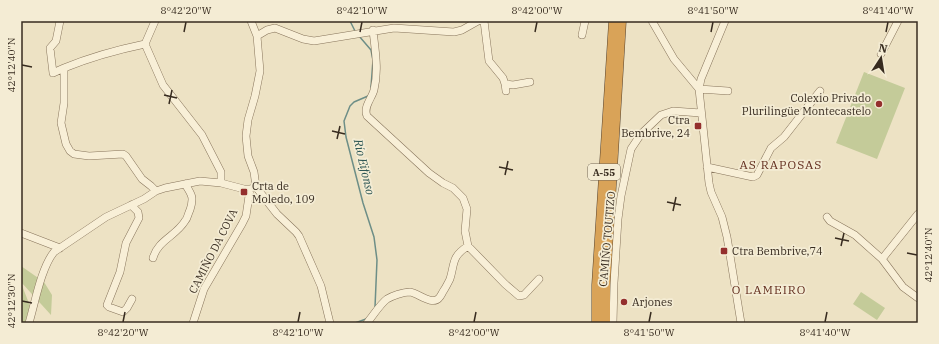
<svg xmlns="http://www.w3.org/2000/svg" width="939" height="344" font-family="'IBM Plex Serif',serif">
<rect width="100%" height="100%" fill="#ede2c4"/>
<path fill="#c4cb99" d="M864 72 905 88 877 159 836 143Z
M21 266 44 282 52 295 51 315 50 317 51 315 21 282Z
M21 283 30 306 25 323H21Z
M861 292 885 308 877 320 853 304Z"/>
<g fill="none" stroke-linecap="round" stroke-linejoin="round">
<path stroke="#6d8e87" stroke-width="1.5" d="M350 21 355 31
M359 36 371 50 373 60 371 87
M368 96 354 102 350 106 344 121 346 137 363 203 374 237 377 260 375 307
M355 323 366 319"/>
<defs>
<path id="minor" d="M60 21 56 41 50 48 53 73 64 68
M251 21 257 36 260 71 255 96 248 120 246 136 248 156 254 172 256 187 277 214 296 232 299 236 321 286 330 323
M484 21 489 61 503 78 505 84 506 91
M652 21 674 59 699 89 728 91
M725 21 701 79 699 89 709 183 711 192 722 217 727 237 741 323
M373 30C375 50 379 70 374 90 372 98 363 107 367 116L429 173 443 183 453 188 463 198 467 209 465 231 468 246 505 284 519 296 524 295 539 279
M582 35 585 21
M257 36 267 30 275 28 303 39 314 41 394 28 454 32 462 30 478 21
M145 44 155 21
M881 54 898 21
M505 84 513 85 530 82
M707 167 753 177 757 175 771 148 784 137 820 91
M156 191 151 186 142 179 126 156 123 154 89 156 74 154 70 151 66 144 61 123 64 103V68C91 57 116 50 145 44L163 85 202 135 221 172V183
M131 205 138 212 139 218 126 243 120 272 107 305 109 307 123 312 127 308 132 299
M827 217 830 221 855 235 882 259 903 287 918 298
M21 233 60 248
M153 258C158 240 176 236 185 221 188 218 188 213 190 210 194 197 192 195 185 184
M882 259 918 214
M29 323C35 303 41 268 54 252L106 217 144 199 156 191 165 188 200 181 221 183 244 189H250L256 187
M193 323 204 289 242 224 246 216 250 189
M367 323C372 317 381 303 387 299 392 296 403 292 410 292 418 293 432 306 439 298 441 296 442 293 444 290 446 287 448 283 450 279 455 263 451 257 468 246
M613 323 614 283 618 219 621 196 631 149 641 134 661 115 673 111 701 113"/>
<path id="highway" d="M597 323V285L614 21
M605 323V285L621 21"/>
</defs>
<use href="#minor" stroke="#87745b" stroke-width="8"/>
<use href="#highway" stroke="#55422f" stroke-width="11"/>
<use href="#minor" stroke="#f8efd7" stroke-width="7"/>
<use href="#highway" stroke="#d9a358" stroke-width="10"/>
</g>
<path fill="none" stroke="#372b1f" stroke-width="1.5" d="M184 32 186 22M360 32 362 22M535 32 537 22M711 32 713 22M886 32 888 22M22 65 32 67M164 95 177 98M169 104 172 90M332 131 345 134M337 139 340 126M499 167 513 170M505 175 508 161M667 202 681 205M673 211 676 197M835 238 849 241M841 246 844 233M907 253 917 255M22 301 32 303M123 322 125 312M298 322 300 312M474 322 476 312M649 322 651 312M825 322 827 312"/>
<g fill="#942f2d" stroke="#f4ecd4" stroke-width="1.5">
<circle cx="879" cy="104" r="4"/>
<rect x="694" y="122" width="8" height="8" rx="2"/>
<rect x="240" y="188" width="8" height="8" rx="2"/>
<rect x="720" y="247" width="8" height="8" rx="2"/>
<circle cx="624" cy="302" r="4"/>
</g>
<g text-anchor="middle" stroke-width="3.5" stroke-linejoin="round" paint-order="stroke">
<rect fill="#f4ecd4" stroke="#706555" stroke-width="1" x="588" y="164" width="32" height="16" rx="3"/>
<g font-size="10" font-weight="bold" fill="#372b1f">
<text x="604" y="176">A-55</text>
</g>
<g font-size="11" fill="#372b1f" stroke="#f4ecd4" text-anchor="start">
<text x="871" y="102" text-anchor="end">Colexio Privado<tspan x="871" dy="13">Plurilingüe Montecastelo</tspan></text>
<text x="690" y="124" text-anchor="end">Ctra<tspan x="690" dy="13">Bembrive, 24</tspan></text>
<text x="252" y="190">Crta de<tspan x="252" dy="13">Moledo, 109</tspan></text>
<text x="732" y="255">Ctra Bembrive,74</text>
<text x="632" y="306">Arjones</text>
</g>
<g font-size="11" fill="#372b1f" stroke="#f4ecd4">
<text transform="translate(607 239) rotate(-85)" y="4">CAMIÑO TOUTIZO</text>
<text transform="translate(213 251) rotate(-63)" y="4">CAMIÑO DA COVA</text>
</g>
<g font-size="12" letter-spacing="1" fill="#632f1f" stroke="#f4ecd4">
<text x="781" y="169">AS RAPOSAS</text>
<text x="769" y="294">O LAMEIRO</text>
</g>
<g font-size="12" font-style="italic" fill="#2e5755" stroke="#f4ecd4">
<text transform="translate(364 167) rotate(77)" y="4">Río Eifonso</text>
</g>
</g>
<rect width="939" height="344" fill="none" stroke="#f4ecd4" stroke-width="44"/>
<g transform="translate(881 58) rotate(12)" stroke="#f4ecd4" stroke-width="3" paint-order="stroke">
<path d="M0-3L7 15L0 10L-7 15Z" fill="#372b1f"/>
<text y="-6" font-size="11" font-weight="bold" text-anchor="middle" fill="#372b1f">N</text>
</g>
<rect x="22" y="22" width="895" height="300" fill="none" stroke="#372b1f" stroke-width="1.5"/>
<g font-size="10" text-anchor="middle" fill="#372b1f">
<text x="186" y="14">8°42'20"W</text>
<text x="362" y="14">8°42'10"W</text>
<text x="537" y="14">8°42'00"W</text>
<text x="713" y="14">8°41'50"W</text>
<text x="888" y="14">8°41'40"W</text>
<text transform="translate(11 65) rotate(-90)" y="4">42°12'40"N</text>
<text transform="translate(928 255) rotate(-90)" y="4">42°12'40"N</text>
<text transform="translate(11 301) rotate(-90)" y="4">42°12'30"N</text>
<text x="123" y="336">8°42'20"W</text>
<text x="298" y="336">8°42'10"W</text>
<text x="474" y="336">8°42'00"W</text>
<text x="649" y="336">8°41'50"W</text>
<text x="825" y="336">8°41'40"W</text>
</g>
</svg>
